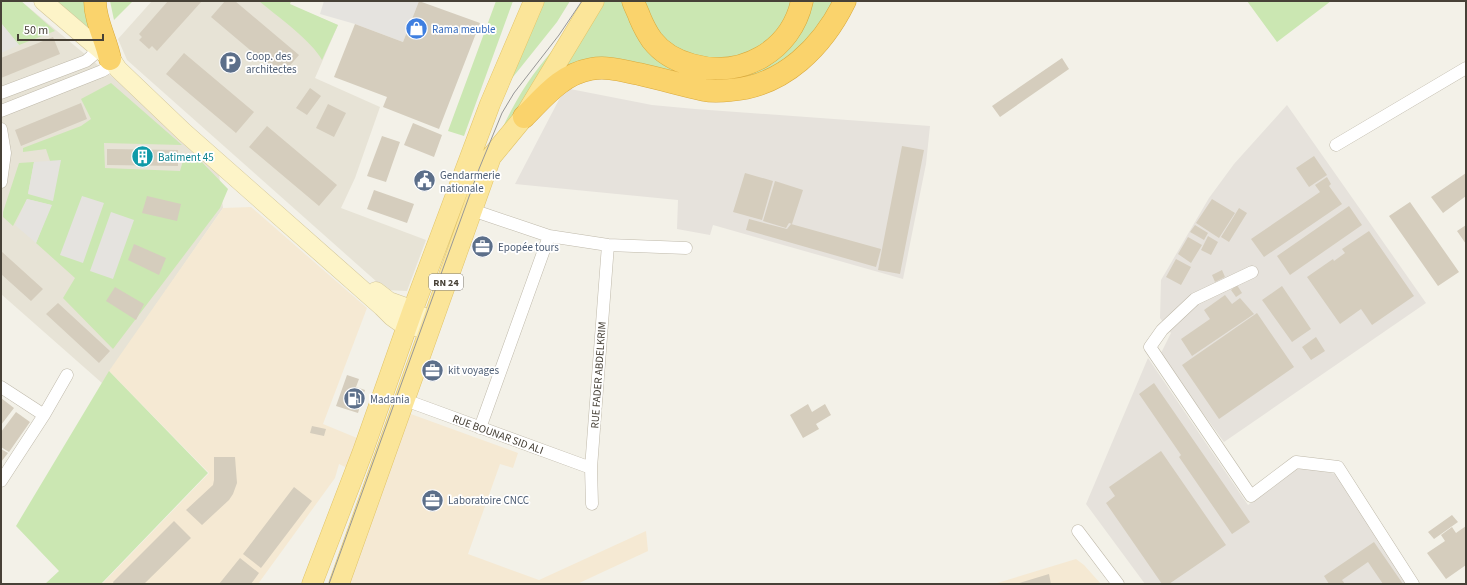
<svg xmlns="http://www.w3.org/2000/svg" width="1467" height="585" font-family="'Source Sans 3',sans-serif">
<rect width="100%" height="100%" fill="#f3f1e8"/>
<path fill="#e7e3d6" d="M1 1H21L218 165 223 208 102 383 1 294Z
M152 1H281L338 25 315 78 380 107 355 178 341 208 426 240 407 291 386 290 127 60 118 39Z"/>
<path fill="#f5e9d3" d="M251 207 367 308 323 424 357 438 351 470 339 464 335 478 258 584H102L209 473 109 371 223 208Z
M408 413 518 453 513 468 500 464 468 554 539 580 646 531 648 551 577 584H345Z
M1076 559 1084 565 1101 584H994Z"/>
<path fill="#e6e2dc" d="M565 88 652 105 695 109 930 126 926 164 903 279 713 225 710 235 677 229 678 200 515 184Z
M1287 105 1426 303 1224 442 1160 355 1171 333 1160 318 1161 280 1209 198 1234 164Z
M1148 358 1248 505 1300 467 1336 474 1407 584H1145L1086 504Z"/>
<path fill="#cbe7b2" d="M1 1H21L55 31 19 45 1 23Z
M57 1H89L94 36Z
M110 1H133L114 20Z
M259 1H291L290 4 338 25 322 60C312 41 277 16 259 1Z
M496 1H513L464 136 448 131Z
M544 1H570L557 22 505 87Z
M601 1H627L639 29 736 76 811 1H839L831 16 774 72 721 86 631 66 551 81Z
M641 1H795L772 45 722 65 670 50Z
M1247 1H1331L1277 42Z
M553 50 493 150C509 111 525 82 553 50Z
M111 83 182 145 104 143 105 168 180 171 185 154 195 155 228 189 220 208 113 349 63 298 75 278 36 243 51 205 27 199 13 226 3 217V212L19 163 34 162 28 194 59 161H50L46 149 23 152V148L81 126 91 119 81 99Z
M109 371 208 473 101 584H45L59 571 16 526Z"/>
<path fill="#e5e3df" d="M324 1H419L403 42 355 24 320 14Z
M1 23 19 45 1 53Z
M61 160 53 201 28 194 34 162Z
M82 196 104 203 83 263 60 255Z
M27 199 52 205 36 243 15 225Z
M111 212 134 220 113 279 90 271Z"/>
<path fill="#d5cdbd" d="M168 1H202L157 51 152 46 149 49 139 40 142 37 139 34Z
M225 1H235L299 55 281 76 211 17Z
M419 1 480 23 439 129 383 107 387 97 334 77 355 24 403 42Z
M53 37 60 54 1 78V58Z
M184 53 254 112 236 133 166 74Z
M1062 58 1069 69 1000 117 992 106Z
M310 88 321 96 307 115 296 108Z
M81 103 87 119 21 146 15 130Z
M328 104 346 113 334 137 316 128Z
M413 123 442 135 434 157 404 145Z
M267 126 337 185 319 206 249 147Z
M382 136 400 142 386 182 367 176Z
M902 146 924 150 900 274 878 270Z
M107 149 178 150V166L107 165Z
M1314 156 1327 175 1309 187 1296 168Z
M745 173 773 181 762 220 733 212Z
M1466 173V196L1443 213 1431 197Z
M1327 177 1331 184 1329 186 1342 204 1264 257 1251 239 1320 192 1315 185Z
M775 181 803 190 792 224 789 223 786 228 763 221Z
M374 190 414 204 407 223 367 209Z
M147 196 181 204 177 221 142 213Z
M1212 199 1235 213 1219 238 1196 223Z
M1410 202 1459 272 1438 286 1389 216Z
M1349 206 1362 225 1290 275 1277 256Z
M1239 208 1247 213 1229 242 1221 237Z
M749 219 787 229 791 224 881 249 876 267 746 230Z
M1195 225 1208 233 1204 240 1190 232Z
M1466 225V244L1457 231Z
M1369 231 1414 296 1372 325 1361 309 1340 324 1307 277 1333 259 1334 261 1345 253 1342 249Z
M1208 236 1218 242 1211 255 1201 250Z
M1188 237 1202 245 1191 263 1178 254Z
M134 244 166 258 159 275 128 260Z
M1 251 43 289 31 301 1 274Z
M1176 259 1191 267 1181 285 1166 277Z
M1222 270 1225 277 1215 282 1212 275Z
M1237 285 1242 293 1236 297 1231 290Z
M1282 286 1311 329 1292 342 1262 300Z
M115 287 144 304 136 320 106 301Z
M1225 295 1232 304 1240 298 1254 314 1192 356 1181 339 1210 319 1204 310Z
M58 303 110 351 99 363 46 314Z
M1257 313 1294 367 1219 419 1182 365Z
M1316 337 1325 351 1311 360 1302 347Z
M347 375 359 379 356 387 365 390 358 413 336 406Z
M1154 383 1250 522 1232 534 1179 457 1181 455 1139 394Z
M1 398 14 408 1 425Z
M808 404 812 412 825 404 831 415 816 424 819 429 803 438 790 415Z
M16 412 30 422 9 452 1 447V432Z
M312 426 326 429 324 436 310 433Z
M1 449 8 453 1 462Z
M1161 451 1226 545 1169 584H1162L1106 503 1115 496 1109 487Z
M214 457H235L237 483 233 494 229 500 202 525 186 510 213 485 214 480Z
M294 487 312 501 261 568 243 554Z
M1452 515 1458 522 1434 539 1428 532Z
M174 521 191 538 144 584H114L113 582Z
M1466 526V565L1446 579 1427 553 1445 541 1441 535 1452 527 1456 533Z
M1374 542 1403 584H1383L1368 562 1342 580 1345 584H1329L1324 576Z
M240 558 259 573 251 584H219Z
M1049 574 1051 584H1016Z"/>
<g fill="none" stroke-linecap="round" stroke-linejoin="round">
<defs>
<path id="street" d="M1 93 86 61 92 56 96 47
M1 111 102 71 107 68 112 60
M1 129 5 153 1 182
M1336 145 1466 68
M472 210 549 236 608 245 686 248
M1252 272 1195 299 1162 330 1150 347 1251 496 1296 462 1338 467 1413 584
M1 387 44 415
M405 400 591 468
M480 428 549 236
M1 481 44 415 67 375
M592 504 591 468 608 245
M1078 531 1118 584"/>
<path id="secondary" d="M43 1 112 60 118 69 184 132 382 307 392 317 399 322 429 331
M376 291 389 301 403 306 412 312 424 317"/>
<path id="primary" d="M312 584 363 451 412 312 490 104 534 1
M339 584 491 157 524 117 594 1"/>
<path id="highway" d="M95 1C95 21 106 39 110 59
M633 1C635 7 638 12 640 18 643 25 647 33 652 40 662 53 677 61 692 65 742 79 791 51 802 1
M524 117C544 97 562 74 591 69 608 66 623 71 639 74 661 79 682 85 704 90 713 92 723 91 731 90 784 86 823 46 845 1"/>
</defs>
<use href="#street" stroke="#bfb9aa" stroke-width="13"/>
<use href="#secondary" stroke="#d2c699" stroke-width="19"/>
<use href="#primary" stroke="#e1c468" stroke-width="21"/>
<use href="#highway" stroke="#d9a93c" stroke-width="23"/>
<use href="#street" stroke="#fff" stroke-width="12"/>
<use href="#secondary" stroke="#fdf4c8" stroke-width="18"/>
<use href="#primary" stroke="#fbe599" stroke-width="20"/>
<use href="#highway" stroke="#fad36c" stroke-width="22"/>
<path stroke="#979797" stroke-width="1" d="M329 584 479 169 502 113 514 93 559 35 582 1"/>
</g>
<defs>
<symbol id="shop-disc" viewBox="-11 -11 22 22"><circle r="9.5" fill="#3f7fe0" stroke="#fff"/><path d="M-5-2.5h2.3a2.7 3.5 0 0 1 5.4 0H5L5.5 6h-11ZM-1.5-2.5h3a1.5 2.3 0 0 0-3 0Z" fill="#fff"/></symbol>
<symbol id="parking-disc" viewBox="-11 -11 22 22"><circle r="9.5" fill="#5c6f8a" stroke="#fff"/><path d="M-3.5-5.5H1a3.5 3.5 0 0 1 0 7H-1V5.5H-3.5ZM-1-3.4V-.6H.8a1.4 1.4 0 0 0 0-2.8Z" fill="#fff"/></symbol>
<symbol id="building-disc" viewBox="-11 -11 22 22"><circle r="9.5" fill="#0f9aa8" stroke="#fff"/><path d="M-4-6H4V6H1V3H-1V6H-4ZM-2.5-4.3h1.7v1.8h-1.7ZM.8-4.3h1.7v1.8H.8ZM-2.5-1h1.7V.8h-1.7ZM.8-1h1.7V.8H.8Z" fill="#fff"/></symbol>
<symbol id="civic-disc" viewBox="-11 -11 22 22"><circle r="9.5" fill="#5c6f8a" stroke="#fff"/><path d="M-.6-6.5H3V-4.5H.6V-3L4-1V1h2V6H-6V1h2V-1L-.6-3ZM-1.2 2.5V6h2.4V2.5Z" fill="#fff"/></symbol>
<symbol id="office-disc" viewBox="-11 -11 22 22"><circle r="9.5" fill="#5c6f8a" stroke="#fff"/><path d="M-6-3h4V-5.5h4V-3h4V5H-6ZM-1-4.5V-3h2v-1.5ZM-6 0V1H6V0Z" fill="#fff"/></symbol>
<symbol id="fuel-disc" viewBox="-11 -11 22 22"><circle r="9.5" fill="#5c6f8a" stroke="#fff"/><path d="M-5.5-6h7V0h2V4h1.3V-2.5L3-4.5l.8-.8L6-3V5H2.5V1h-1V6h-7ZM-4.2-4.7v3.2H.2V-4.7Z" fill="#fff"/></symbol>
</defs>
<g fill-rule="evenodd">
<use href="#shop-disc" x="404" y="16" width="25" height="25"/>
<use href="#parking-disc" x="218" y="50" width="25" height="25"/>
<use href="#building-disc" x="130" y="144" width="25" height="25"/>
<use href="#civic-disc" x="412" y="168" width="25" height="25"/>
<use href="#office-disc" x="470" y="234" width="25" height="25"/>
<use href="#office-disc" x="420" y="358" width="25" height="25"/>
<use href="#fuel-disc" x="342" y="386" width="25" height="25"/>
<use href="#office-disc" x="420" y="488" width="25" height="25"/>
</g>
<g text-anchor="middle" stroke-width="3.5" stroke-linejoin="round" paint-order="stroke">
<rect fill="#fff" stroke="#7e7a73" stroke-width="1" x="429" y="274" width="34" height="16" rx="3"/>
<g font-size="10" font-weight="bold" fill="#474137">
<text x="446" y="286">RN 24</text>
</g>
<g font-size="11" fill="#366cbe" stroke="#fff" text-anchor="start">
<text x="432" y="33">Rama meuble</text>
</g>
<g font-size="11" fill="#4e5e75" stroke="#fff" text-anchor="start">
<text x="246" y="60">Coop. des<tspan x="246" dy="13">architectes</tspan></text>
<text x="440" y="179">Gendarmerie<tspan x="440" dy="13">nationale</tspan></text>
<text x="498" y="251">Epopée tours</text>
<text x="448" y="374">kit voyages</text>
<text x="370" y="403">Madania</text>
<text x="448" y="504">Laboratoire CNCC</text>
</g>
<g font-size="11" fill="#0d838f" stroke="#fff" text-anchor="start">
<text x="158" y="161">Batiment 45</text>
</g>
<g font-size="11" fill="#474137" stroke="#fff">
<text transform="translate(598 375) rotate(-86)" y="4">RUE FADER ABDELKRIM</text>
<text transform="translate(498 434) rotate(20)" y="4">RUE BOUNAR SID ALI</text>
</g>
</g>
<rect width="1467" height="585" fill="none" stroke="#474137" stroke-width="4"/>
<path d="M18 34v6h85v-6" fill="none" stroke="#474137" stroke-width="2"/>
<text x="24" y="34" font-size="12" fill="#474137" stroke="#ffffff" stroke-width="3" paint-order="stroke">50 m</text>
</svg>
